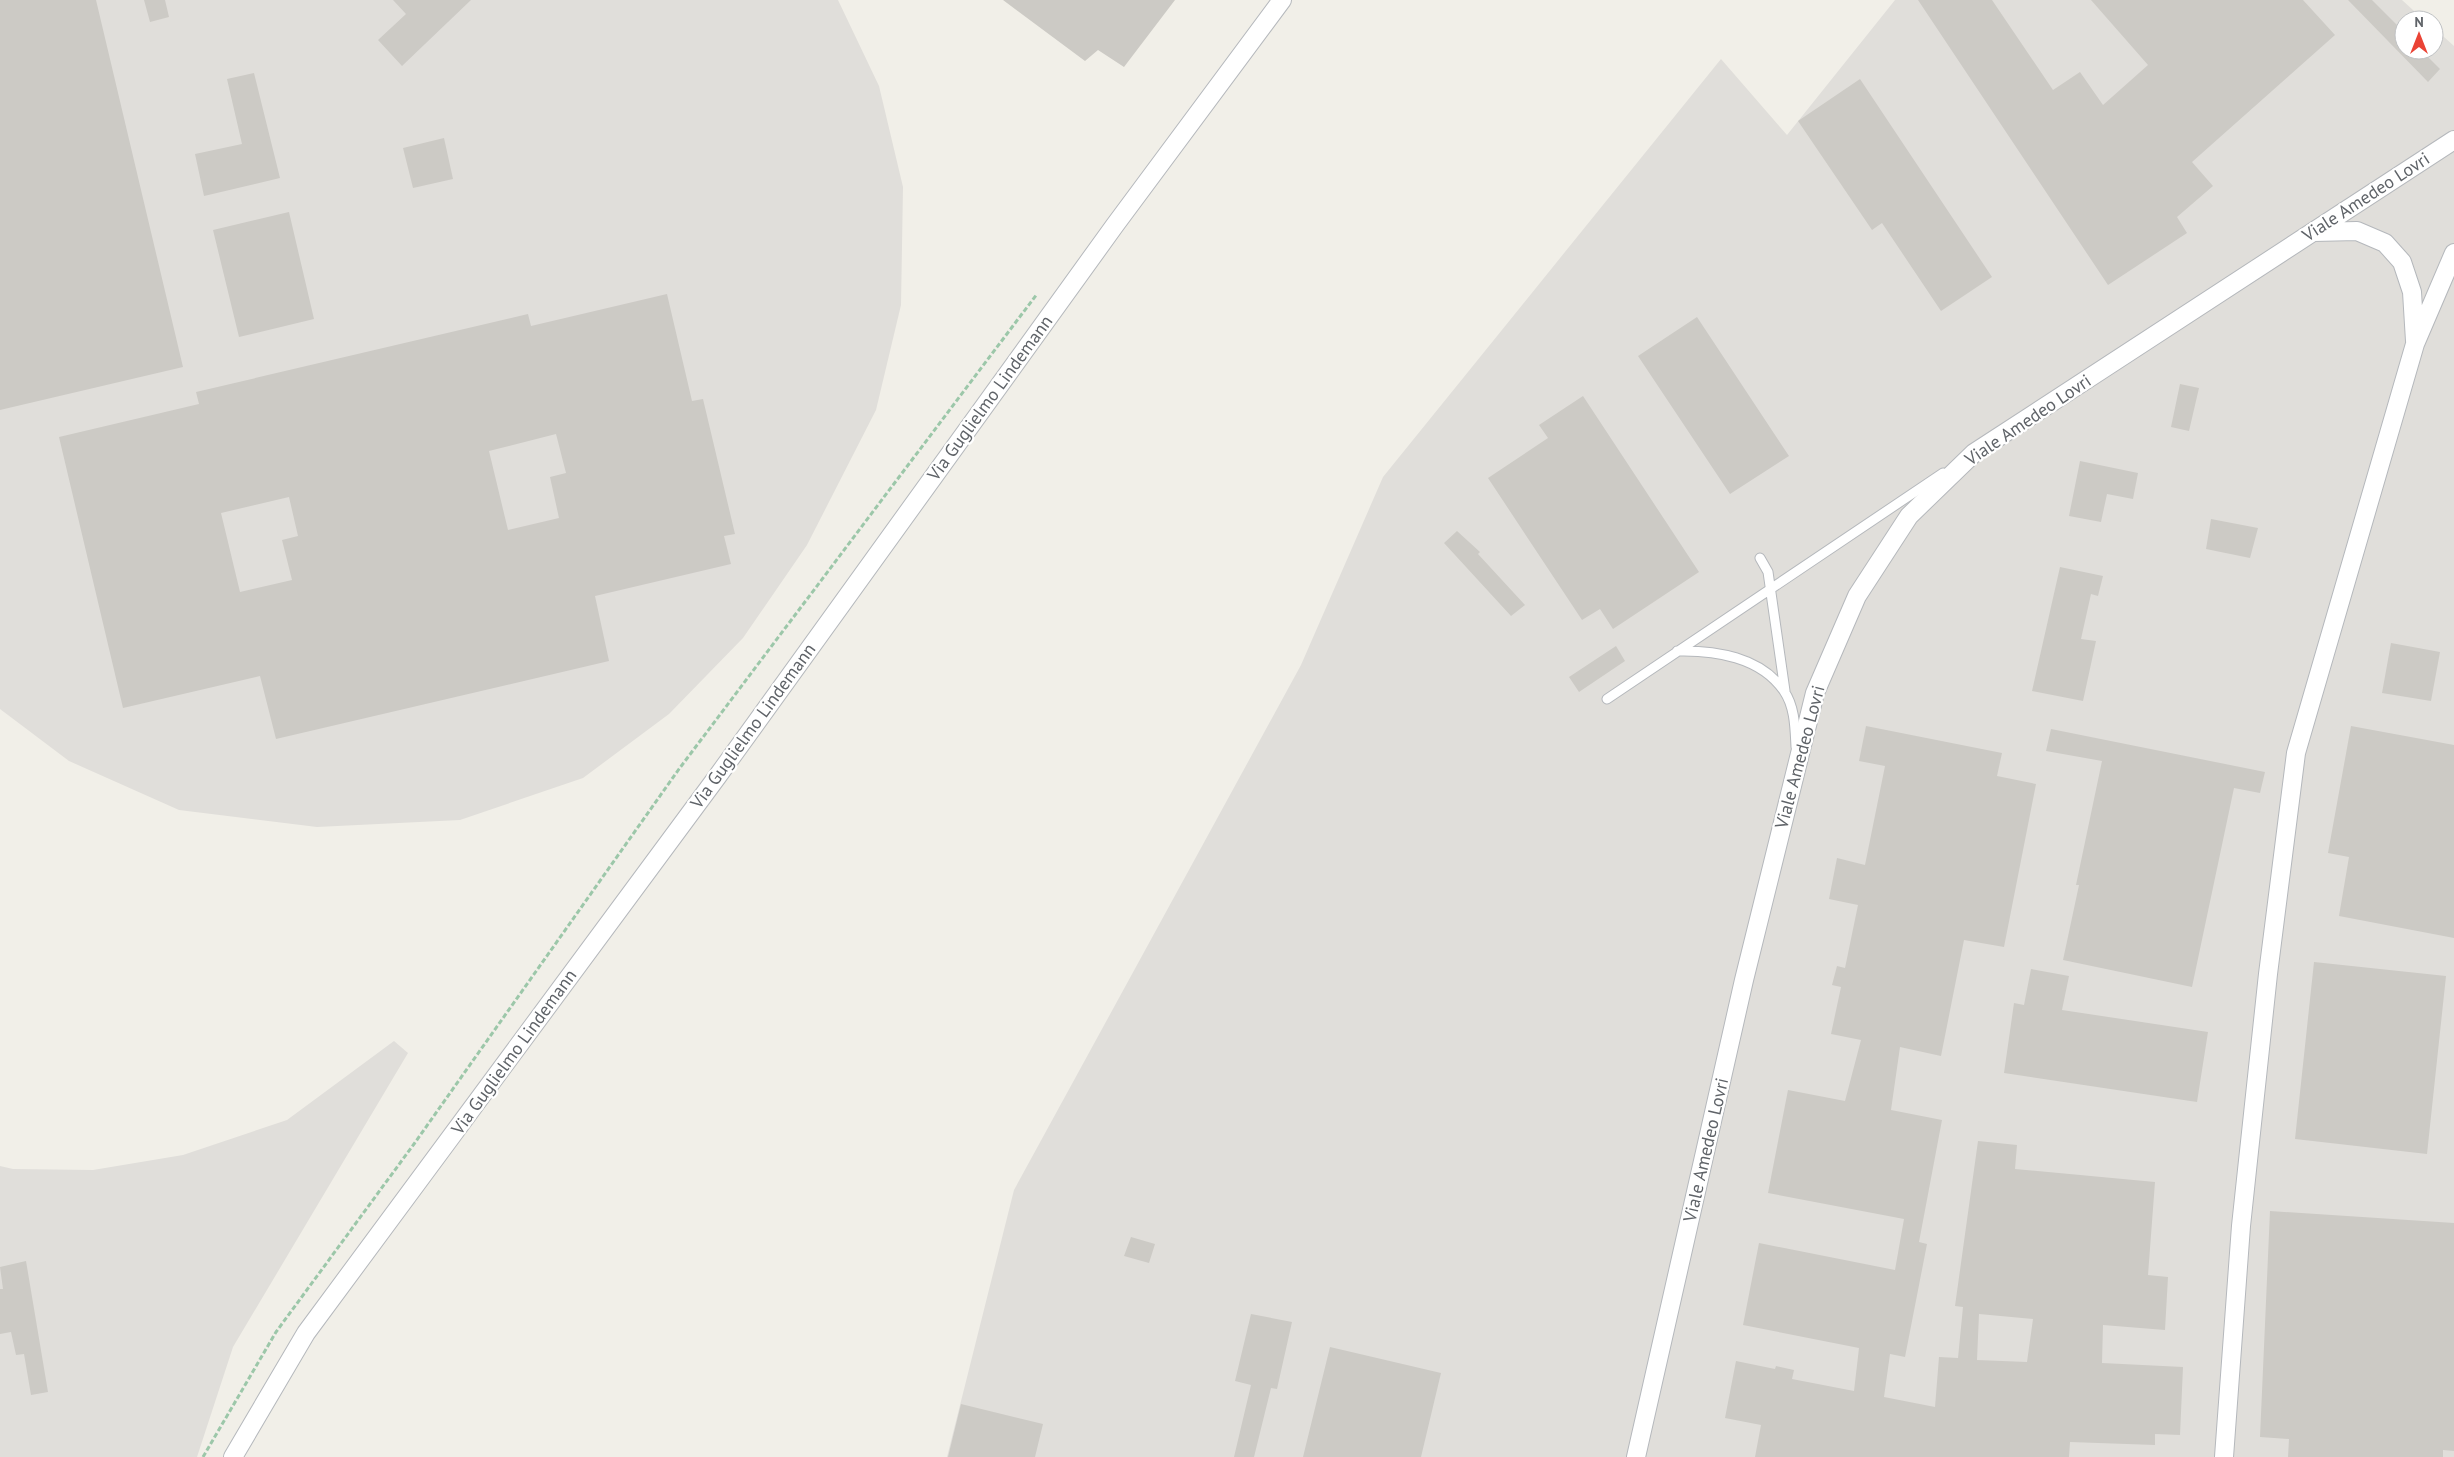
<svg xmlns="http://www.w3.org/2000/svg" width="2454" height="1457" font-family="'PT Sans',sans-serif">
<rect width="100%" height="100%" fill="#f1efe8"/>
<path fill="#e0deda" d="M0 0H838L879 86 903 187 901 305 876 410 807 545 743 638 669 714 583 778 460 820 317 827 179 810 69 761 0 709Z
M1895 0H2402L2424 20H2404V50H2434V28L2454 46V1457H947L1014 1190 1301 665 1383 477 1721 59 1787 135Z
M394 1041 408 1053 233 1347 197 1457H0V1166L13 1169 93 1170 183 1155 287 1120Z"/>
<path fill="#cccac5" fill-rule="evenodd" d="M0 0H96L183 367 0 410Z
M144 0H165L169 17 150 22Z
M393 0H471L402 66 378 40 406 14Z
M1003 0H1175L1124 67 1098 50 1085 61Z
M1918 0H1992L2053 90 2080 72 2103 105 2148 65 2091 0H2303L2335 35 2192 162 2213 186 2177 217 2187 233 2108 285Z
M2348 0H2372L2404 32V50H2421L2440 69 2428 82Z
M254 73 280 178 204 196 195 154 242 144 227 79Z
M1860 79 1992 277 1941 311 1882 223 1872 230 1798 121Z
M444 138 453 179 413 188 403 148Z
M289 212 314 319 239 337 213 230Z
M667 294 692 401 703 399 735 534 724 536 731 564 595 596 609 661 276 739 260 676 123 708 59 437 199 404 196 392 528 314 531 326ZM556 434 566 473 550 477 559 518 508 530 489 451ZM289 497 298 536 282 540 292 580 240 592 221 513Z
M1697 317 1789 456 1730 494 1638 356Z
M2180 384 2199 388 2189 431 2171 427Z
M1583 396 1699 572 1613 629 1600 609 1582 620 1488 478 1548 438 1539 425Z
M2080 461 2138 473 2133 499 2107 494 2101 522 2069 516Z
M2211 519 2258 528 2250 558 2206 549Z
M1457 531 1480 552 1478 554 1525 605 1511 616 1444 543Z
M2060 567 2103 576 2098 596 2091 594 2081 639 2096 641 2083 701 2032 691Z
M2391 643 2440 652 2431 701 2382 693Z
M1616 646 1625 661 1579 692 1569 677Z
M1866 726 2002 753 1997 776 2036 784 2004 947 1964 940 1941 1056 1900 1047 1891 1110 1942 1120 1919 1242 1927 1244 1905 1357 1890 1354 1884 1397 1935 1407 1939 1357 1958 1358 1963 1307 1955 1306 1978 1141 2017 1145 2015 1169 2155 1182 2148 1275 2168 1277 2165 1330 2103 1325 2102 1363 2183 1367 2180 1435 2155 1434V1445L2070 1442 2069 1457H1755L1761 1425 1725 1418 1736 1361 1775 1369 1776 1366 1794 1370 1792 1379 1854 1391 1859 1348 1743 1325 1759 1243 1895 1270 1904 1219 1768 1193 1788 1090 1845 1101 1861 1040 1831 1034 1841 987 1832 985 1837 966 1845 968 1858 905 1829 899 1837 858 1865 865 1885 766 1859 761ZM1979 1314 2033 1319 2027 1362 1977 1360Z
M2351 726 2454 745V938L2339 916 2349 857 2328 853Z
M2051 729 2265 772 2260 793 2234 788 2192 987 2063 960 2079 885H2076L2102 761 2046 751Z
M2314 962 2446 976 2427 1154 2295 1139Z
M2031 969 2069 976 2062 1010 2208 1032 2197 1102 2004 1073 2014 1003 2024 1005Z
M2270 1211 2454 1223V1451L2443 1450V1457H2288L2289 1439 2260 1437Z
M1131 1237 1155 1244 1149 1263 1124 1256Z
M26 1261 48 1392 31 1395 24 1354 16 1355 11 1332 0 1334V1289H3L0 1267Z
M1251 1314 1292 1322 1277 1389 1271 1388 1254 1457H1234L1251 1385 1235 1381Z
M1330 1347 1441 1373 1421 1457H1303Z
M961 1404 1043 1424 1035 1457H948Z"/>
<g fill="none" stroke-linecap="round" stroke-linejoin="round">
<defs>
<path id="service" d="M1760 558 1768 572 1785 691
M1677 651C1715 650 1761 657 1784 691 1795 707 1795 728 1796 747
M1607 699 1943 473"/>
<path id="minor" d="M2314 232 2357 231 2385 243 2402 262 2412 292 2415 341
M233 1457 306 1333 717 777 1115 225 1282 0
M1636 1457 1744 980 1815 693 1857 596 1909 516 1974 453 2454 140
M2224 1457 2241 1226 2268 974 2296 753 2415 344 2454 253"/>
</defs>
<use href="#service" stroke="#b5b8bc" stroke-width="11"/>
<use href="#minor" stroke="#b5b8bc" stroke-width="20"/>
<path stroke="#9cc7a9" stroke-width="3" stroke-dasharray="5 2.5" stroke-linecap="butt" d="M203 1457 276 1332 414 1144 679 769 1037 294"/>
<use href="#service" stroke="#fff" stroke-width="9"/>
<use href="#minor" stroke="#fff" stroke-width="18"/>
</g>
<g text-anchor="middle" stroke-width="4.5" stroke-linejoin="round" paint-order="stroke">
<g font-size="18" fill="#5f6368" stroke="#fff">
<text transform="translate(2366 197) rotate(-33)" y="6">Viale Amedeo Lovri</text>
<text transform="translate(990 398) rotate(-54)" y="6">Via Guglielmo Lindemann</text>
<text transform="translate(2028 420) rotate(-34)" y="6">Viale Amedeo Lovri</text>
<text transform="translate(753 726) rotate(-54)" y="6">Via Guglielmo Lindemann</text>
<text transform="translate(1800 757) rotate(-75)" y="6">Viale Amedeo Lovri</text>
<text transform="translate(514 1052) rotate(-54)" y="6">Via Guglielmo Lindemann</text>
<text transform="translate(1706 1150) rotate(-77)" y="6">Viale Amedeo Lovri</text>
</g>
</g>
<g transform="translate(2419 35)"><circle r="24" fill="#ffffff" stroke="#bfc1c3"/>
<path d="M0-4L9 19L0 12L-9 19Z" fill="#ea4335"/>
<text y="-8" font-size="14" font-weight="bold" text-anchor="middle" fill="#5f6368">N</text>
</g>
</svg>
